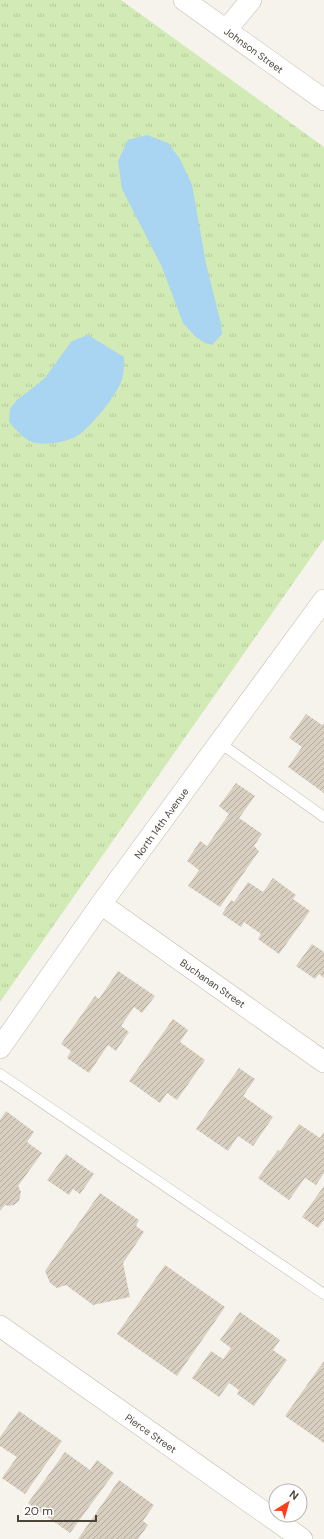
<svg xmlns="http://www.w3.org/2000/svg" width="324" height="1539" font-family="'DM Sans',sans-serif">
<defs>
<pattern id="grass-tufts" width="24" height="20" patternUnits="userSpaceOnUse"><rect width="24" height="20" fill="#d2eab5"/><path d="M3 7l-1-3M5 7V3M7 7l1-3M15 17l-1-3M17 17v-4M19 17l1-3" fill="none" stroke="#b6ca9c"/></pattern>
<pattern id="building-hatch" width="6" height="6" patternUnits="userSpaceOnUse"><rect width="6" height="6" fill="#d8cfc1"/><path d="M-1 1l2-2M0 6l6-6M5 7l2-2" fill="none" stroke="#b1aa9e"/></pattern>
</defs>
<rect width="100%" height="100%" fill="#f6f3ec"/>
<path fill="url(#grass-tufts)" d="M0 0H121L324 147V539L0 1002Z"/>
<path fill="#a9d4f2" d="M147 135 168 143 180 159 192 185 206 264 221 324 222 334 212 345 205 343 196 337 183 323 162 267 122 189 118 161 128 140Z
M88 335 124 357C124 365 124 374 121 382 115 397 93 424 80 434 70 442 45 446 32 442 23 439 16 429 9 422L10 409 17 400 44 379 72 341Z"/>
<path fill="url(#building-hatch)" d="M306 714 322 725 324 723V793L288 767 302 747 289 738Z
M236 783 255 796 239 818 262 834 254 846 259 851 220 907 188 886 199 870 187 861 200 841 207 846 229 814 219 806Z
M273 878 296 895 293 899 310 911 279 954 258 939 261 934 244 922 241 927 222 914 231 900 234 902 248 882 263 892Z
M312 944 324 952V978L319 974 315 979 296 966Z
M118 971 155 996 142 1013 134 1007 121 1026 129 1032 116 1051 108 1045 89 1073 67 1058 71 1051 61 1044 95 996 99 999Z
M173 1019 188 1030 180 1042 205 1060 177 1100 167 1093 160 1103 129 1081Z
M239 1068 255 1079 243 1096 273 1117 253 1146 238 1136 228 1151 196 1129Z
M6 1111 34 1132 27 1142 42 1153 18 1186 21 1192 19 1201 14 1205 9 1206 5 1205 0 1211V1120Z
M299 1124 320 1138 324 1132V1173L316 1185 305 1178 289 1200 258 1178 278 1150 280 1151Z
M66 1154 94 1174 80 1194 73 1189 69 1195 47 1180Z
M324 1186V1220L318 1228 302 1217Z
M100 1193 139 1220 136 1226 144 1232 123 1263 130 1297 93 1305 66 1285 57 1288 50 1283 45 1271Z
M165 1265 225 1307 177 1376 117 1334Z
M240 1312 280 1340 273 1350 287 1360 254 1406 237 1394 239 1390 229 1383 219 1397 192 1378 211 1351 223 1359 231 1348 220 1340Z
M324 1361V1443L285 1416Z
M19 1411 62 1441 25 1494 2 1478 17 1457 0 1446V1437Z
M65 1452 90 1470 97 1460 114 1473 70 1533 28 1503Z
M119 1480 154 1505 143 1521 148 1525 138 1539H78Z"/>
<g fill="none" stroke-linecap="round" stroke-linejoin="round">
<defs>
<path id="service" d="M220 743 324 817
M0 1074 324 1294"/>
<path id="minor" d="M184 0 324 100
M226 30 251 0
M101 904 324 1062
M0 1048 101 904 324 600
M0 1326 302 1539"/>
</defs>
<use href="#service" stroke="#c2bbae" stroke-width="11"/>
<use href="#minor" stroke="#c2bbae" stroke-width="22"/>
<use href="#service" stroke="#fff" stroke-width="10"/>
<use href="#minor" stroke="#fff" stroke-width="21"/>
</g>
<g text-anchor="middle" stroke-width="3" stroke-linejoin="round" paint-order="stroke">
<g font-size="10" fill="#4b4439" stroke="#fff">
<text transform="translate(254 50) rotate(36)" y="4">Johnson Street</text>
<text transform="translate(161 823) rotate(-54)" y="4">North 14th Avenue</text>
<text transform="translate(213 983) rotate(35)" y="4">Buchanan Street</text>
<text transform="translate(151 1433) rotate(35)" y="4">Pierce Street</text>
</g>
</g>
<g transform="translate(288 1503) rotate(37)"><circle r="19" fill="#ffffff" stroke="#b7b4b0"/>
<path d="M0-3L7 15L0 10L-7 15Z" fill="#fc3f1d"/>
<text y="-6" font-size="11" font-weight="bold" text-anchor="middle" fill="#4b4439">N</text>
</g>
<path d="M18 1515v6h78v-6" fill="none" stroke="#4b4439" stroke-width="2"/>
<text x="24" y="1515" font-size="12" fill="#4b4439" stroke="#ffffff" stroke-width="3" paint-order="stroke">20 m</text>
</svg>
